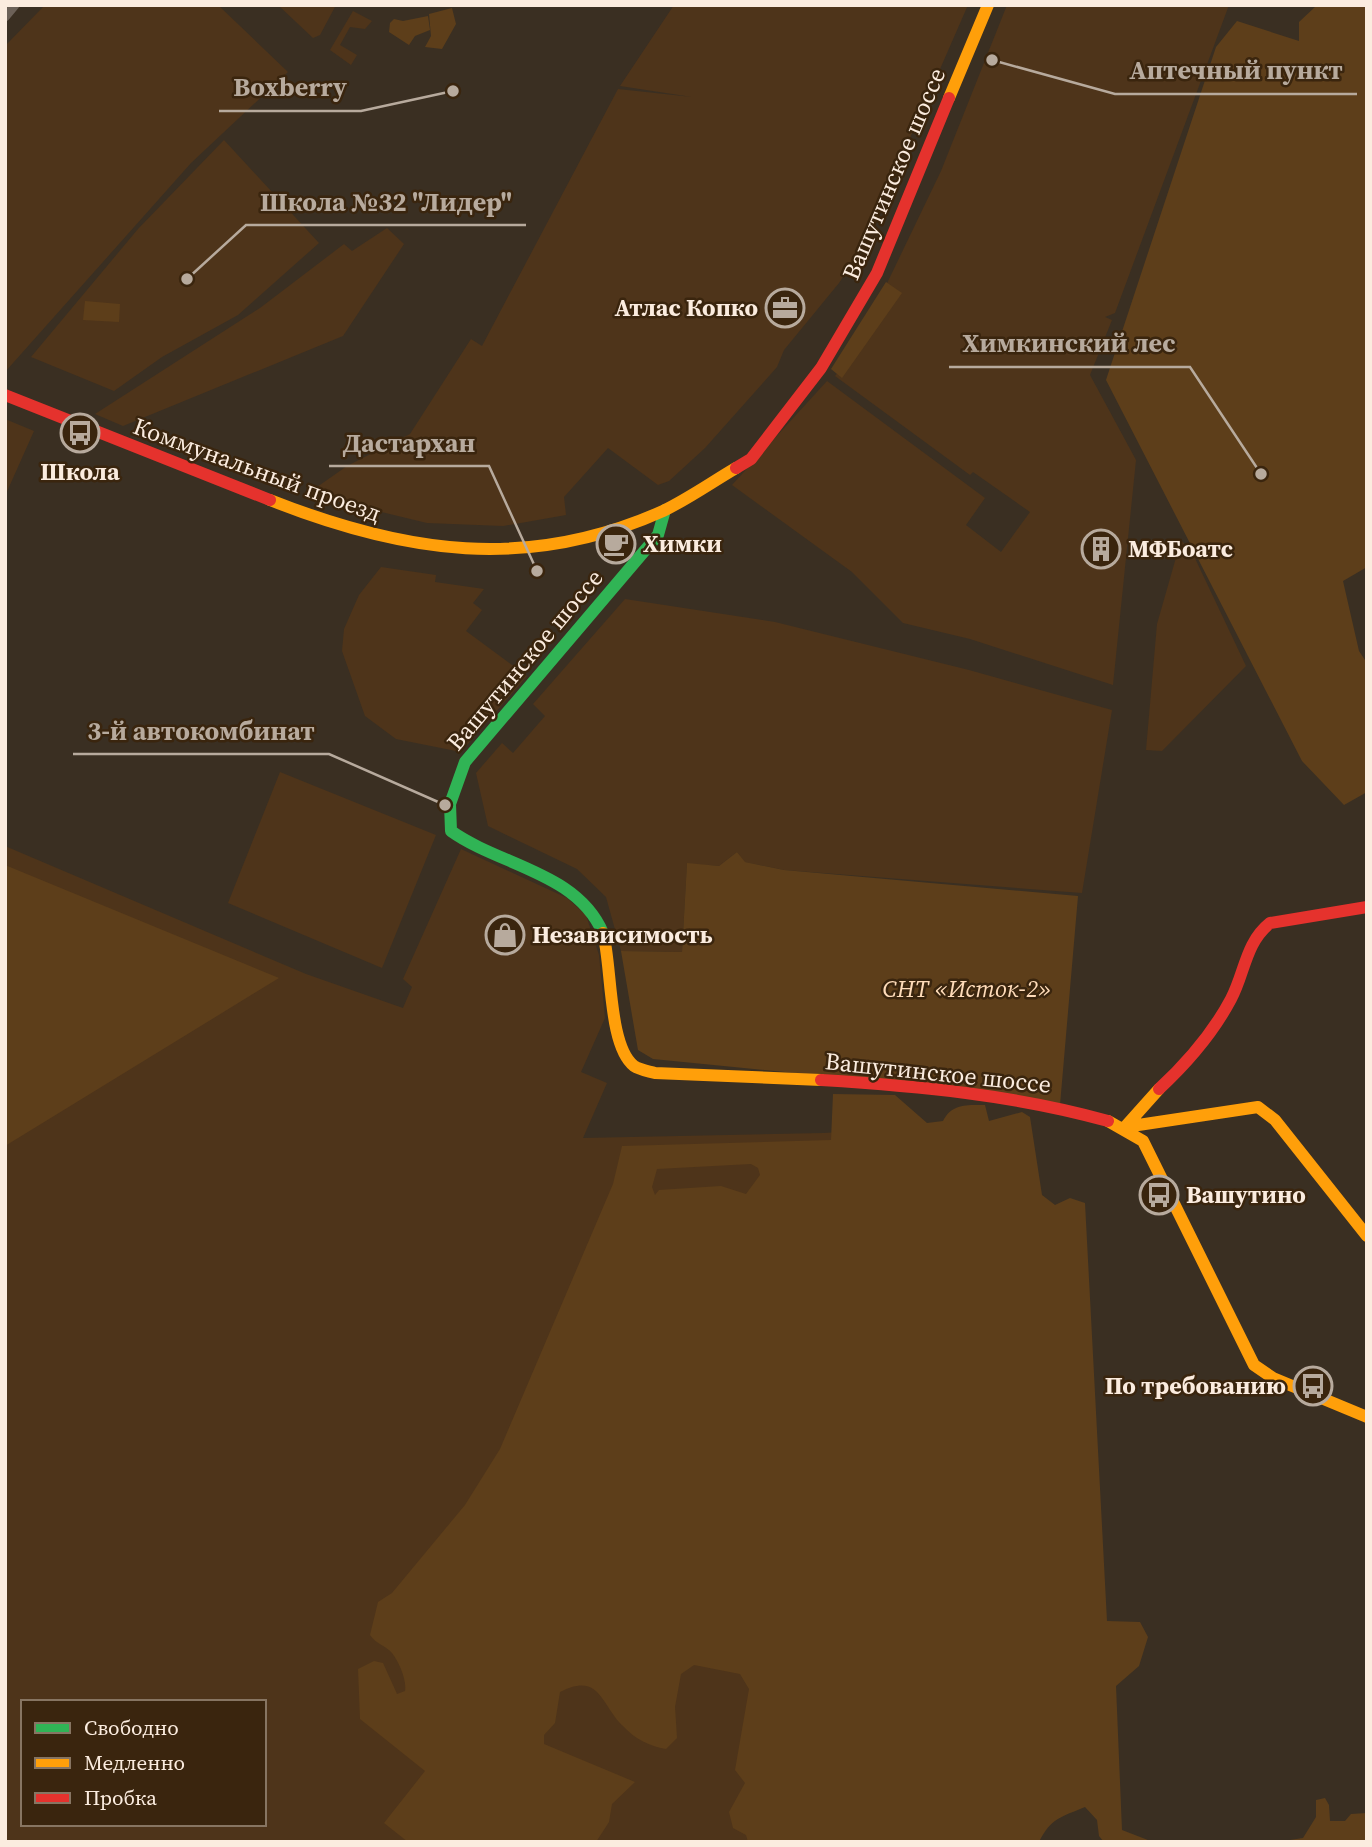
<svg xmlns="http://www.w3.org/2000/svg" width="1372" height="1847" font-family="'Source Serif 4',serif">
<rect width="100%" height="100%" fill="#3a2f22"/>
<path fill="#4e341a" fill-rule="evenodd" d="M45 5H218L288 72 191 163 5 372V46Z
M278 5H336L320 35 313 38Z
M674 5H968L861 250 839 283 784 350 777 367 705 448 669 481 658 485 608 448 564 497 566 515 503 526 427 523 307 494 347 466 410 434 471 339 482 346 618 89 692 97 620 86Z
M1007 5H1229L1115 313 1105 317 1112 320 1090 375 1136 460 1113 685 970 639 903 623 852 572 732 485 827 381 985 498 966 525 1001 552 1030 512 973 472 970 475 835 376 853 354 941 171Z
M353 11 372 21 365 29 350 27 340 45 357 55 351 65 330 50Z
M224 140 319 243 238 315 162 357 114 391 31 357 138 229Z
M387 228 404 244 343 336 123 426 95 414 260 308 344 244 352 251Z
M5 419 34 431 5 496Z
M1181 540 1192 552 1246 666 1162 751 1146 750 1157 624Z
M381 567 436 575 435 582 484 589 473 603 482 610 466 631 527 676 461 752 396 739 365 716 342 651 344 629 359 595Z
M625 599 775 622 969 670 1112 710 1082 893 784 870 744 862 737 852 719 866 687 864 682 952 621 951 606 897 577 869 488 826 476 773 502 743 513 753 545 716 533 704Z
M280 772 436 835 382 968 228 903Z
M5 846 306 974 403 1008 412 987 403 979 461 849 567 898 586 915 599 955 605 1018 581 1072 607 1083 583 1138 824 1133 1027 1121 1036 1842H5ZM23 1702H264V1824H23Z"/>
<path fill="#5d3e1a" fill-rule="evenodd" d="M1367 5V567L1343 581 1359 651 1367 663V792L1344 805 1302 761 1106 380 1216 47 1237 21 1299 41V22L1315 7Z
M452 8 456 24 442 49 425 47 431 36 429 14Z
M428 16 430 30 415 36 409 45 389 32 390 23 394 19 403 21Z
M886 282 902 293 842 378 831 369Z
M85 301 120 304 119 322 83 320Z
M737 852 745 862 784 870 1078 896 1060 1105 887 1082 653 1059 638 1050 621 951 682 952 687 863 719 866Z
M5 865 279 978 5 1146Z
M833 1094 895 1095 927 1123 943 1121C952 1103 968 1105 985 1105L989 1121 1022 1112 1030 1117 1042 1195 1055 1205 1070 1198 1085 1203 1107 1621 1140 1622 1148 1637 1139 1666 1116 1686 1122 1830 1153 1842H1104L1099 1836 1097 1820 1085 1807C1061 1817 1051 1818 1039 1842H748L746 1835 733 1828 729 1812 745 1783 735 1770 749 1689 740 1674 694 1665 681 1674 675 1707 677 1738 666 1749C649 1746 635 1739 623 1726 601 1705 600 1671 560 1692L555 1723 544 1735V1744L635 1782 612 1804 609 1822 596 1842H408L384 1823 425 1771 360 1719 358 1669 374 1661 383 1663 397 1694 405 1691C407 1680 399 1662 392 1653 386 1646 376 1644 370 1635L378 1602 392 1593 465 1505 500 1449 613 1184 622 1146 831 1140ZM751 1164 758 1168 760 1175 746 1194 721 1186 659 1190 655 1195 652 1187 657 1169Z
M1325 1798 1329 1805 1330 1821H1345L1351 1814 1367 1813V1842H1277L1303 1838 1316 1817V1800Z"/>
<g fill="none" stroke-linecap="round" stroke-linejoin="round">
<path stroke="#6c6158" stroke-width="9" d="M5 17 15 5"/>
<path stroke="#30b455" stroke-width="12" d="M603 933C577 872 500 866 451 831L450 804 465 762 658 535 665 510"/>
<path stroke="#ff9f0a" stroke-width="12" d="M949 98 988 5
M270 500C404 553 527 572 663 511 688 499 712 482 736 468
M603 933C612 965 608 1046 634 1066 640 1070 648 1071 655 1073L821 1080
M1159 1089 1125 1127 1258 1107 1275 1120 1367 1236
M1108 1121 1143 1141 1254 1365 1273 1378 1367 1417"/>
<path stroke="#e5322d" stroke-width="12" d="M5 395 270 500
M736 468 751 459 821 368 877 273 949 98
M821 1080C918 1086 1015 1095 1108 1121
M1159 1089C1187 1063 1213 1033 1231 999 1245 973 1245 943 1270 923L1367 907"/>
</g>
<defs>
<symbol id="office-ring" viewBox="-11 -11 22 22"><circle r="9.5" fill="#3a250e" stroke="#b7aa9d" stroke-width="1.5"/><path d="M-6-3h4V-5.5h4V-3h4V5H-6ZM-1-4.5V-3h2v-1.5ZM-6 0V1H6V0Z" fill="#b7aa9d"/></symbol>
<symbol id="bus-ring" viewBox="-11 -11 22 22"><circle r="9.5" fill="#3a250e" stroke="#b7aa9d" stroke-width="1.5"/><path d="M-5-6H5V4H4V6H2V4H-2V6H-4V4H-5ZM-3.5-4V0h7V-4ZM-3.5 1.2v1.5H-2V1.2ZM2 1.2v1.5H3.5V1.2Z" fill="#b7aa9d"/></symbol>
<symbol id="cafe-ring" viewBox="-11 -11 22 22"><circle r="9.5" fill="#3a250e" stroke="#b7aa9d" stroke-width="1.5"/><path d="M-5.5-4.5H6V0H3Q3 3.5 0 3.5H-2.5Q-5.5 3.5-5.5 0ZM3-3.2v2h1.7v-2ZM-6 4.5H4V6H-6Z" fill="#b7aa9d"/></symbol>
<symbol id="building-ring" viewBox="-11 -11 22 22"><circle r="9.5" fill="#3a250e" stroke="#b7aa9d" stroke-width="1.5"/><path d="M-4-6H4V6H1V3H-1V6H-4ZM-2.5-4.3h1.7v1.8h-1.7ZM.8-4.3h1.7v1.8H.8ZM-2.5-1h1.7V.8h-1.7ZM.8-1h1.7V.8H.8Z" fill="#b7aa9d"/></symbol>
<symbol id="shop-ring" viewBox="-11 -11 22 22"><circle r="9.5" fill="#3a250e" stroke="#b7aa9d" stroke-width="1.5"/><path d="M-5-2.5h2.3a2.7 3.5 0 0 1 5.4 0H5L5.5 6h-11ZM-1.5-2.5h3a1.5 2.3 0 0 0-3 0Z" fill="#b7aa9d"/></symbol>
</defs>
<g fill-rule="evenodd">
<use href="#office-ring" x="763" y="286" width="44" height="44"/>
<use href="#bus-ring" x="58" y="411" width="44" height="44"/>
<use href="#cafe-ring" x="594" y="522" width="44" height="44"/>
<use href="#building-ring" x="1079" y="527" width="44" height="44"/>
<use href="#shop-ring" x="483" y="913" width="44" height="44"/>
<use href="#bus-ring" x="1137" y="1173" width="44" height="44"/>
<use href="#bus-ring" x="1291" y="1364" width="44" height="44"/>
</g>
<g text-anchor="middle" stroke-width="5" stroke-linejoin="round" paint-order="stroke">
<g font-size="24" fill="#fbecdf" stroke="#3a250e">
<text transform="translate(894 174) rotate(-67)" y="8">Вашутинское шоссе</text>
<text transform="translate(257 470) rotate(20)" y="8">Коммунальный проезд</text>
<text transform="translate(525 660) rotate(-50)" y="8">Вашутинское шоссе</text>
<text transform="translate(938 1073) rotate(6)" y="8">Вашутинское шоссе</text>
</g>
<g font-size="24" font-weight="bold" fill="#fbecdf" stroke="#3a250e" text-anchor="start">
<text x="758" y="316" text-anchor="end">Атлас Копко</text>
<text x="80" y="480" text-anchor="middle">Школа</text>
<text x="643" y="552">Химки</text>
<text x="1128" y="557">МФБоатс</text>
<text x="532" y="943">Независимость</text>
<text x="1186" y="1203">Вашутино</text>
<text x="1286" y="1394" text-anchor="end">По требованию</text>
</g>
<g font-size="24" font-style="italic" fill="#fedbb9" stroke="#3a250e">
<text x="967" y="997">СНТ «Исток-2»</text>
</g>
</g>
<path fill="none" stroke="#b7aa9d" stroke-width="2.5" d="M992 60L1115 94H1357M453 91L361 111H219M187 279L246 225H526M1261 474L1190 367H949M537 571L489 466H329M445 805L329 754H73"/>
<g fill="#b7aa9d" stroke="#3a250e" stroke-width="2.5">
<circle cx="992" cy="60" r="7"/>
<circle cx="453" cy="91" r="7"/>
<circle cx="187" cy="279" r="7"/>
<circle cx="1261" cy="474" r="7"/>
<circle cx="537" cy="571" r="7"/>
<circle cx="445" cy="805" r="7"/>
</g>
<g font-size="26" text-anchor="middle" font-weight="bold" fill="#b7aa9d" stroke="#3a250e" stroke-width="5" stroke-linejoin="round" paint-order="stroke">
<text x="1236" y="79">Аптечный пункт</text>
<text x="290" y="96">Boxberry</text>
<text x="386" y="211">Школа №32 "Лидер"</text>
<text x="1069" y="352">Химкинский лес</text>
<text x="409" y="452">Дастархан</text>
<text x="201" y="740">3-й автокомбинат</text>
</g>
<rect width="1372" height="1847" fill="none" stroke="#fbecdf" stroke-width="14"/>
<rect x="21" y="1700" width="245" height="126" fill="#3a250e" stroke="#877562" stroke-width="2"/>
<rect x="35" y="1723" width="35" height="10" fill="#30b455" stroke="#877562" stroke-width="2"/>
<text x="84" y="1735" font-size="21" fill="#fbecdf">Свободно</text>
<rect x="35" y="1758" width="35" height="10" fill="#ff9f0a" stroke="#877562" stroke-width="2"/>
<text x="84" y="1770" font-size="21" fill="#fbecdf">Медленно</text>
<rect x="35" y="1793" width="35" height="10" fill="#e5322d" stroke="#877562" stroke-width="2"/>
<text x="84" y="1805" font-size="21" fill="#fbecdf">Пробка</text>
</svg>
